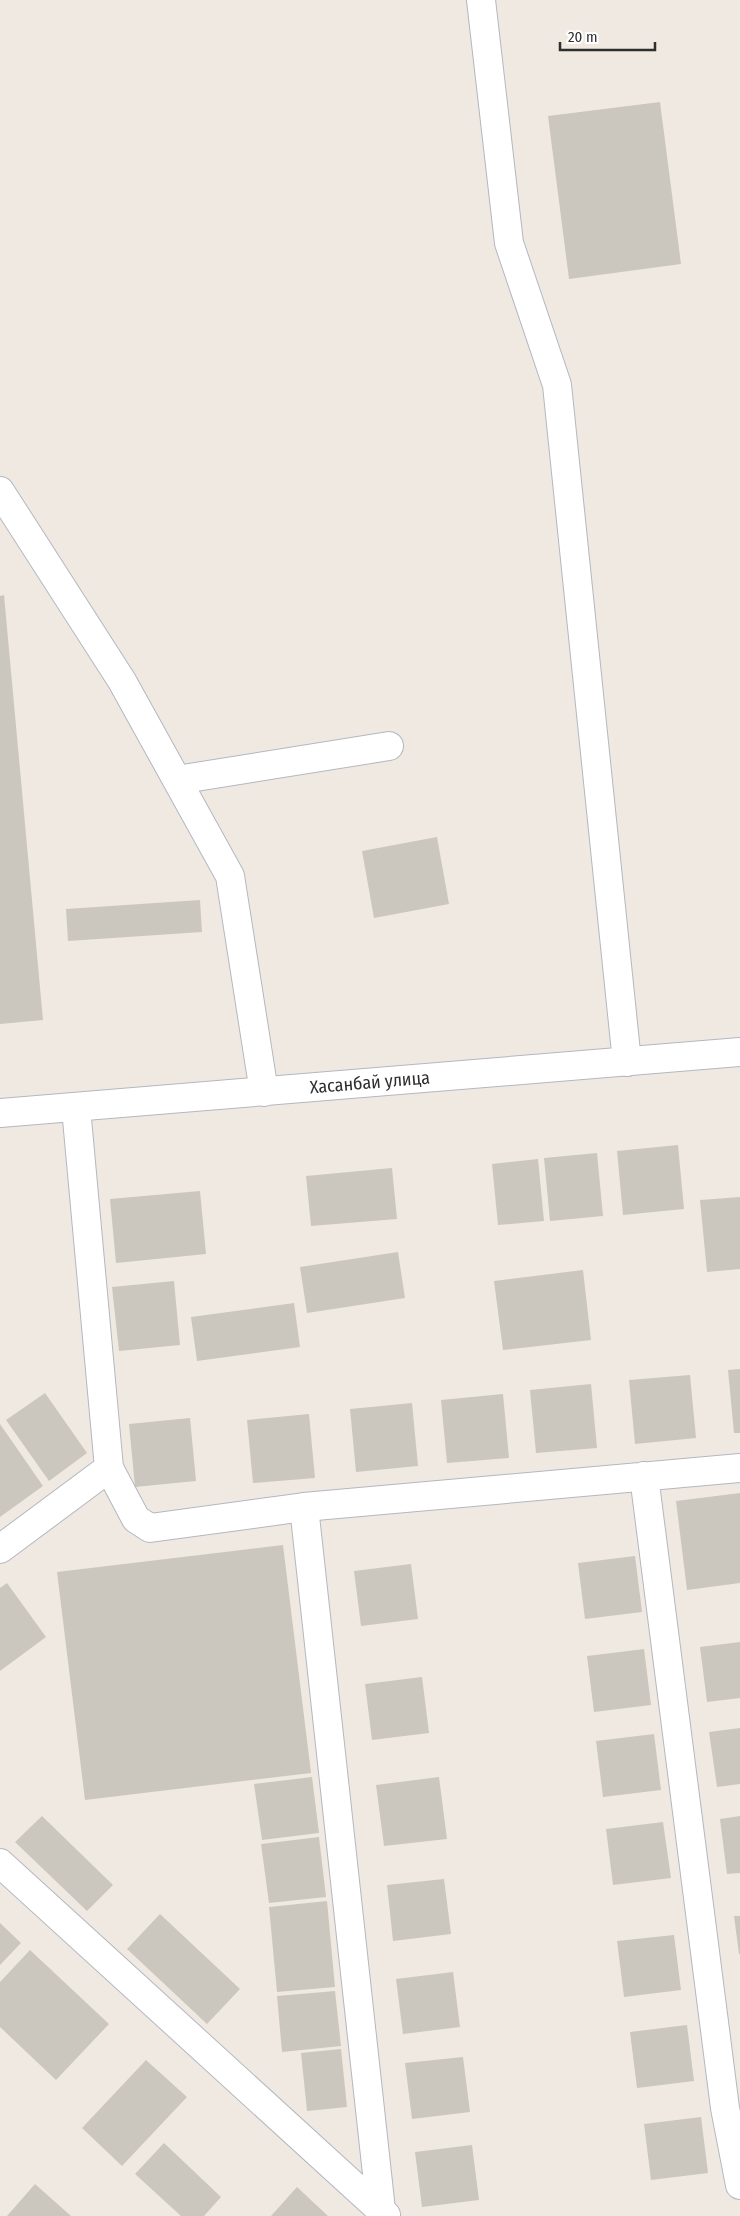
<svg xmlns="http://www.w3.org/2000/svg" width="740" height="2216" font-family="'Fira Sans Condensed',sans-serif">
<rect width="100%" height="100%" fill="#efe9e1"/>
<path fill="#cbc7bf" d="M660 102 681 264 569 279 548 116Z
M4 595 43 1020 0 1024V596Z
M437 837 449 904 374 918 362 851Z
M200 900 202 932 68 941 66 909Z
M678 1145 684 1209 623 1215 617 1151Z
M597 1153 603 1216 550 1221 544 1158Z
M538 1159 544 1221 498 1225 492 1164Z
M392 1168 397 1219 311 1226 306 1176Z
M200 1191 206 1254 116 1263 110 1199Z
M740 1197V1269L707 1272 700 1200Z
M398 1252 405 1298 307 1313 300 1267Z
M583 1270 591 1340 503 1350 494 1281Z
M174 1281 180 1345 119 1351 112 1287Z
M294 1303 300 1347 197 1361 191 1317Z
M740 1369V1433H734L728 1370Z
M690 1375 696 1438 635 1444 629 1380Z
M591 1384 597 1448 536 1453 530 1390Z
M45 1393 87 1453 49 1481 6 1420Z
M503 1394 509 1458 447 1463 441 1400Z
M412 1403 418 1466 356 1472 350 1409Z
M309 1414 315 1478 253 1483 247 1420Z
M190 1418 196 1481 135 1487 129 1424Z
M0 1424 43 1486 0 1517Z
M740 1493V1583L687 1590 676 1501Z
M283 1545 311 1773 85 1800 57 1572Z
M635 1556 642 1612 585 1619 578 1563Z
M411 1564 418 1619 361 1626 354 1571Z
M7 1583 46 1637 0 1671V1588Z
M740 1642V1698L707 1702 700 1647Z
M644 1649 651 1705 594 1712 587 1656Z
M422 1677 429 1733 372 1740 365 1684Z
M740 1728V1784L717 1787 709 1732Z
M654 1734 661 1790 603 1797 596 1741Z
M312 1777 319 1833 262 1840 254 1784Z
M439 1777 447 1839 384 1846 376 1785Z
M42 1816 113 1885 87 1911 15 1842Z
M740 1816V1873L727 1874 720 1819Z
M663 1822 671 1878 613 1885 606 1829Z
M319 1837 326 1897 269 1903 261 1844Z
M444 1879 451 1934 393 1941 387 1885Z
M327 1901 335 1987 277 1992 269 1907Z
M160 1914 240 1989 207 2024 127 1949Z
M734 1916H740V1954H739Z
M0 1923 21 1943 0 1965Z
M674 1935 681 1990 624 1997 617 1941Z
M30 1950 109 2024 56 2080 0 2027V1982Z
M453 1972 460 2027 403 2034 396 1979Z
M335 1991 341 2046 282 2052 277 1996Z
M687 2025 694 2081 637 2088 630 2032Z
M341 2049 347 2107 307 2111 301 2053Z
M463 2057 470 2112 412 2119 405 2063Z
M146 2060 187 2097 122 2166 82 2128Z
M701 2117 708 2173 651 2180 644 2124Z
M164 2143 221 2197 204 2216H181L135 2174Z
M472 2145 479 2200 422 2207 415 2152Z
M35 2184 71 2216H7Z
M297 2187 328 2216H271Z"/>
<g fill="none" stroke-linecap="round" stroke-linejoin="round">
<defs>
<path id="street" d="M481 0 509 243 557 385 627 1062
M0 491 122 681 230 876 264 1092
M177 780 389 746
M76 1108 109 1468 136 1519 150 1528 304 1507 740 1468
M644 1476 725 2108 740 2185
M304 1507 381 2210
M0 1549 109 1468
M0 1863 386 2215"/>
<g id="secondary">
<path id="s1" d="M0 1113 740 1052"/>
</g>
</defs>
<use href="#street" stroke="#b4b7c1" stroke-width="30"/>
<use href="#secondary" stroke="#b4b7c1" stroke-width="30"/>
<use href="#street" stroke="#fff" stroke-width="28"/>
<use href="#secondary" stroke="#fff" stroke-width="28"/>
</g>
<g text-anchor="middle" stroke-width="4" stroke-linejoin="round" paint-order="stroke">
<g font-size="18" fill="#2e2e2e" stroke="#fff">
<text dy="6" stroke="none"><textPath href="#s1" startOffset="371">Хасанбай улица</textPath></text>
</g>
</g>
<path d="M560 42v8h95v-8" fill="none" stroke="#2e2e2e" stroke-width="2.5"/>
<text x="568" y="42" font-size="15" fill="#2e2e2e" stroke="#ffffff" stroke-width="4" paint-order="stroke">20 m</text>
</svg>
